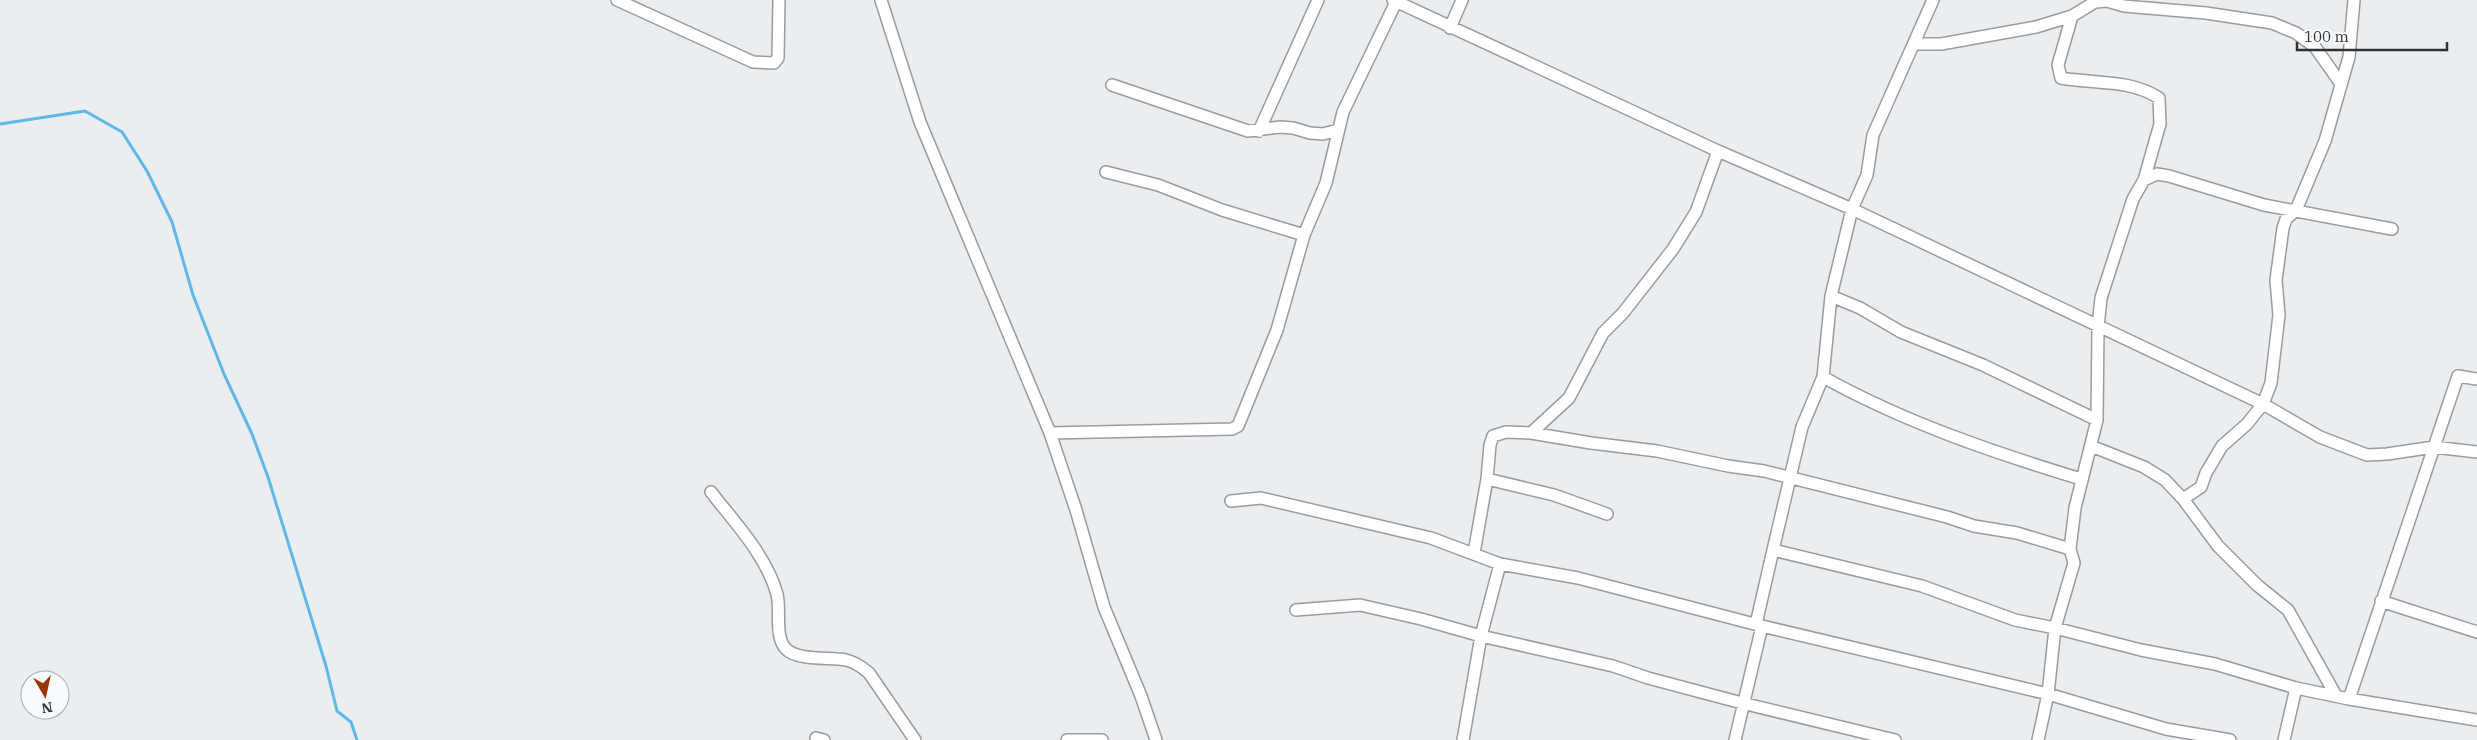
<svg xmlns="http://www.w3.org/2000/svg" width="2477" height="740" font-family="'IBM Plex Serif',serif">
<rect width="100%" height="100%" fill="#ebeef0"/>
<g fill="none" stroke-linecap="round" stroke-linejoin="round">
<path stroke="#61b7e7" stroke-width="3" d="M0 124 85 111 122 132 147 171 172 222 193 295 224 374 252 434 268 477 326 666 337 711 351 722 357 740"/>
<defs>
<path id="minor" d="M617 0 753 62 774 63 778 58 779 0
M881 0 920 122 1050 433 1076 510 1104 607 1141 696 1156 740
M1393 0 1718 151 1852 209 2263 404 2320 437 2367 455 2387 454 2434 447 2477 452
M1933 0 1873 135 1867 175 1852 209 1831 296 1823 377 1802 427 1773 550 1922 586 2015 620 2055 628 2141 650 2215 664 2296 688 2349 699 2477 720
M1450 28 1462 0
M1914 44H1941L2036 27 2072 16 2095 2 2107 1 2124 6 2206 13 2272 23 2296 33 2315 47 2341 84
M1112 85 1248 131 1280 127 1293 128 1310 133 1323 134 1338 130
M1259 131 1318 0
M1106 172 1158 185 1222 210 1304 235
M2144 180 2157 174 2169 176 2264 205 2392 229
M1831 296 1860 308 1901 332 1983 365 2097 420
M1823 377C1904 422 1992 452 2081 479
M1050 433 1232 429 1238 426 1277 330 1304 235 1326 183 1343 112 1396 2
M1531 433 1569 398 1603 333 1623 313 1673 249 1696 212 1718 151
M2091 446 2144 467 2165 480 2183 499 2218 546 2257 585 2288 610 2335 694
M1487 479 1554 495 1607 514
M711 492C735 523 766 555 777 594 781 610 774 637 786 649 798 661 830 657 846 660 855 662 862 667 869 673L915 740
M2183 499 2201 487 2206 473 2222 446 2247 424 2263 404 2271 383 2279 315 2276 280 2283 228 2286 219 2296 210 2325 141 2349 57 2354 0
M1231 501 1261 498 1431 538 1500 564 1578 578 1762 626 2048 694 2166 729 2230 740
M1474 553 1487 479 1490 445 1493 436 1506 432 1531 433 1591 443 1657 451 1728 466 1764 471 1947 517 1974 526 2017 533 2070 549
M2381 601 2477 632
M1296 610 1360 605 1421 619 1481 636 1613 666 1648 678 1742 703 1895 740
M1756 624 1773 550
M2349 699 2458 376 2477 379
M816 738 824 740
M1067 740H1102
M1463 740 1481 636 1500 564
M1735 740 1762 626
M2038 740 2048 694 2055 628 2074 563 2070 549 2075 508 2097 420 2098 327 2101 298 2133 199 2144 180 2160 124 2159 98C2130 79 2094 84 2061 78L2058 65 2072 16
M2284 740 2296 688"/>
</defs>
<use href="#minor" stroke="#999b9e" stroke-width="14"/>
<use href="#minor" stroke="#fff" stroke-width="11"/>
</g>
<g transform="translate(45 695) rotate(171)"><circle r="24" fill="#f8fbfe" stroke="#a8abac"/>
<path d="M0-4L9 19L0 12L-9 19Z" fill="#9a340a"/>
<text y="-8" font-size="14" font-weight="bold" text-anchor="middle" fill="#303232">N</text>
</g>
<path d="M2297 42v8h150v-8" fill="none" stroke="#303232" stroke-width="2.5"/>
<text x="2304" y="42" font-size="15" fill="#303232" stroke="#f8fbfe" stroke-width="4" paint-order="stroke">100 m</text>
</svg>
